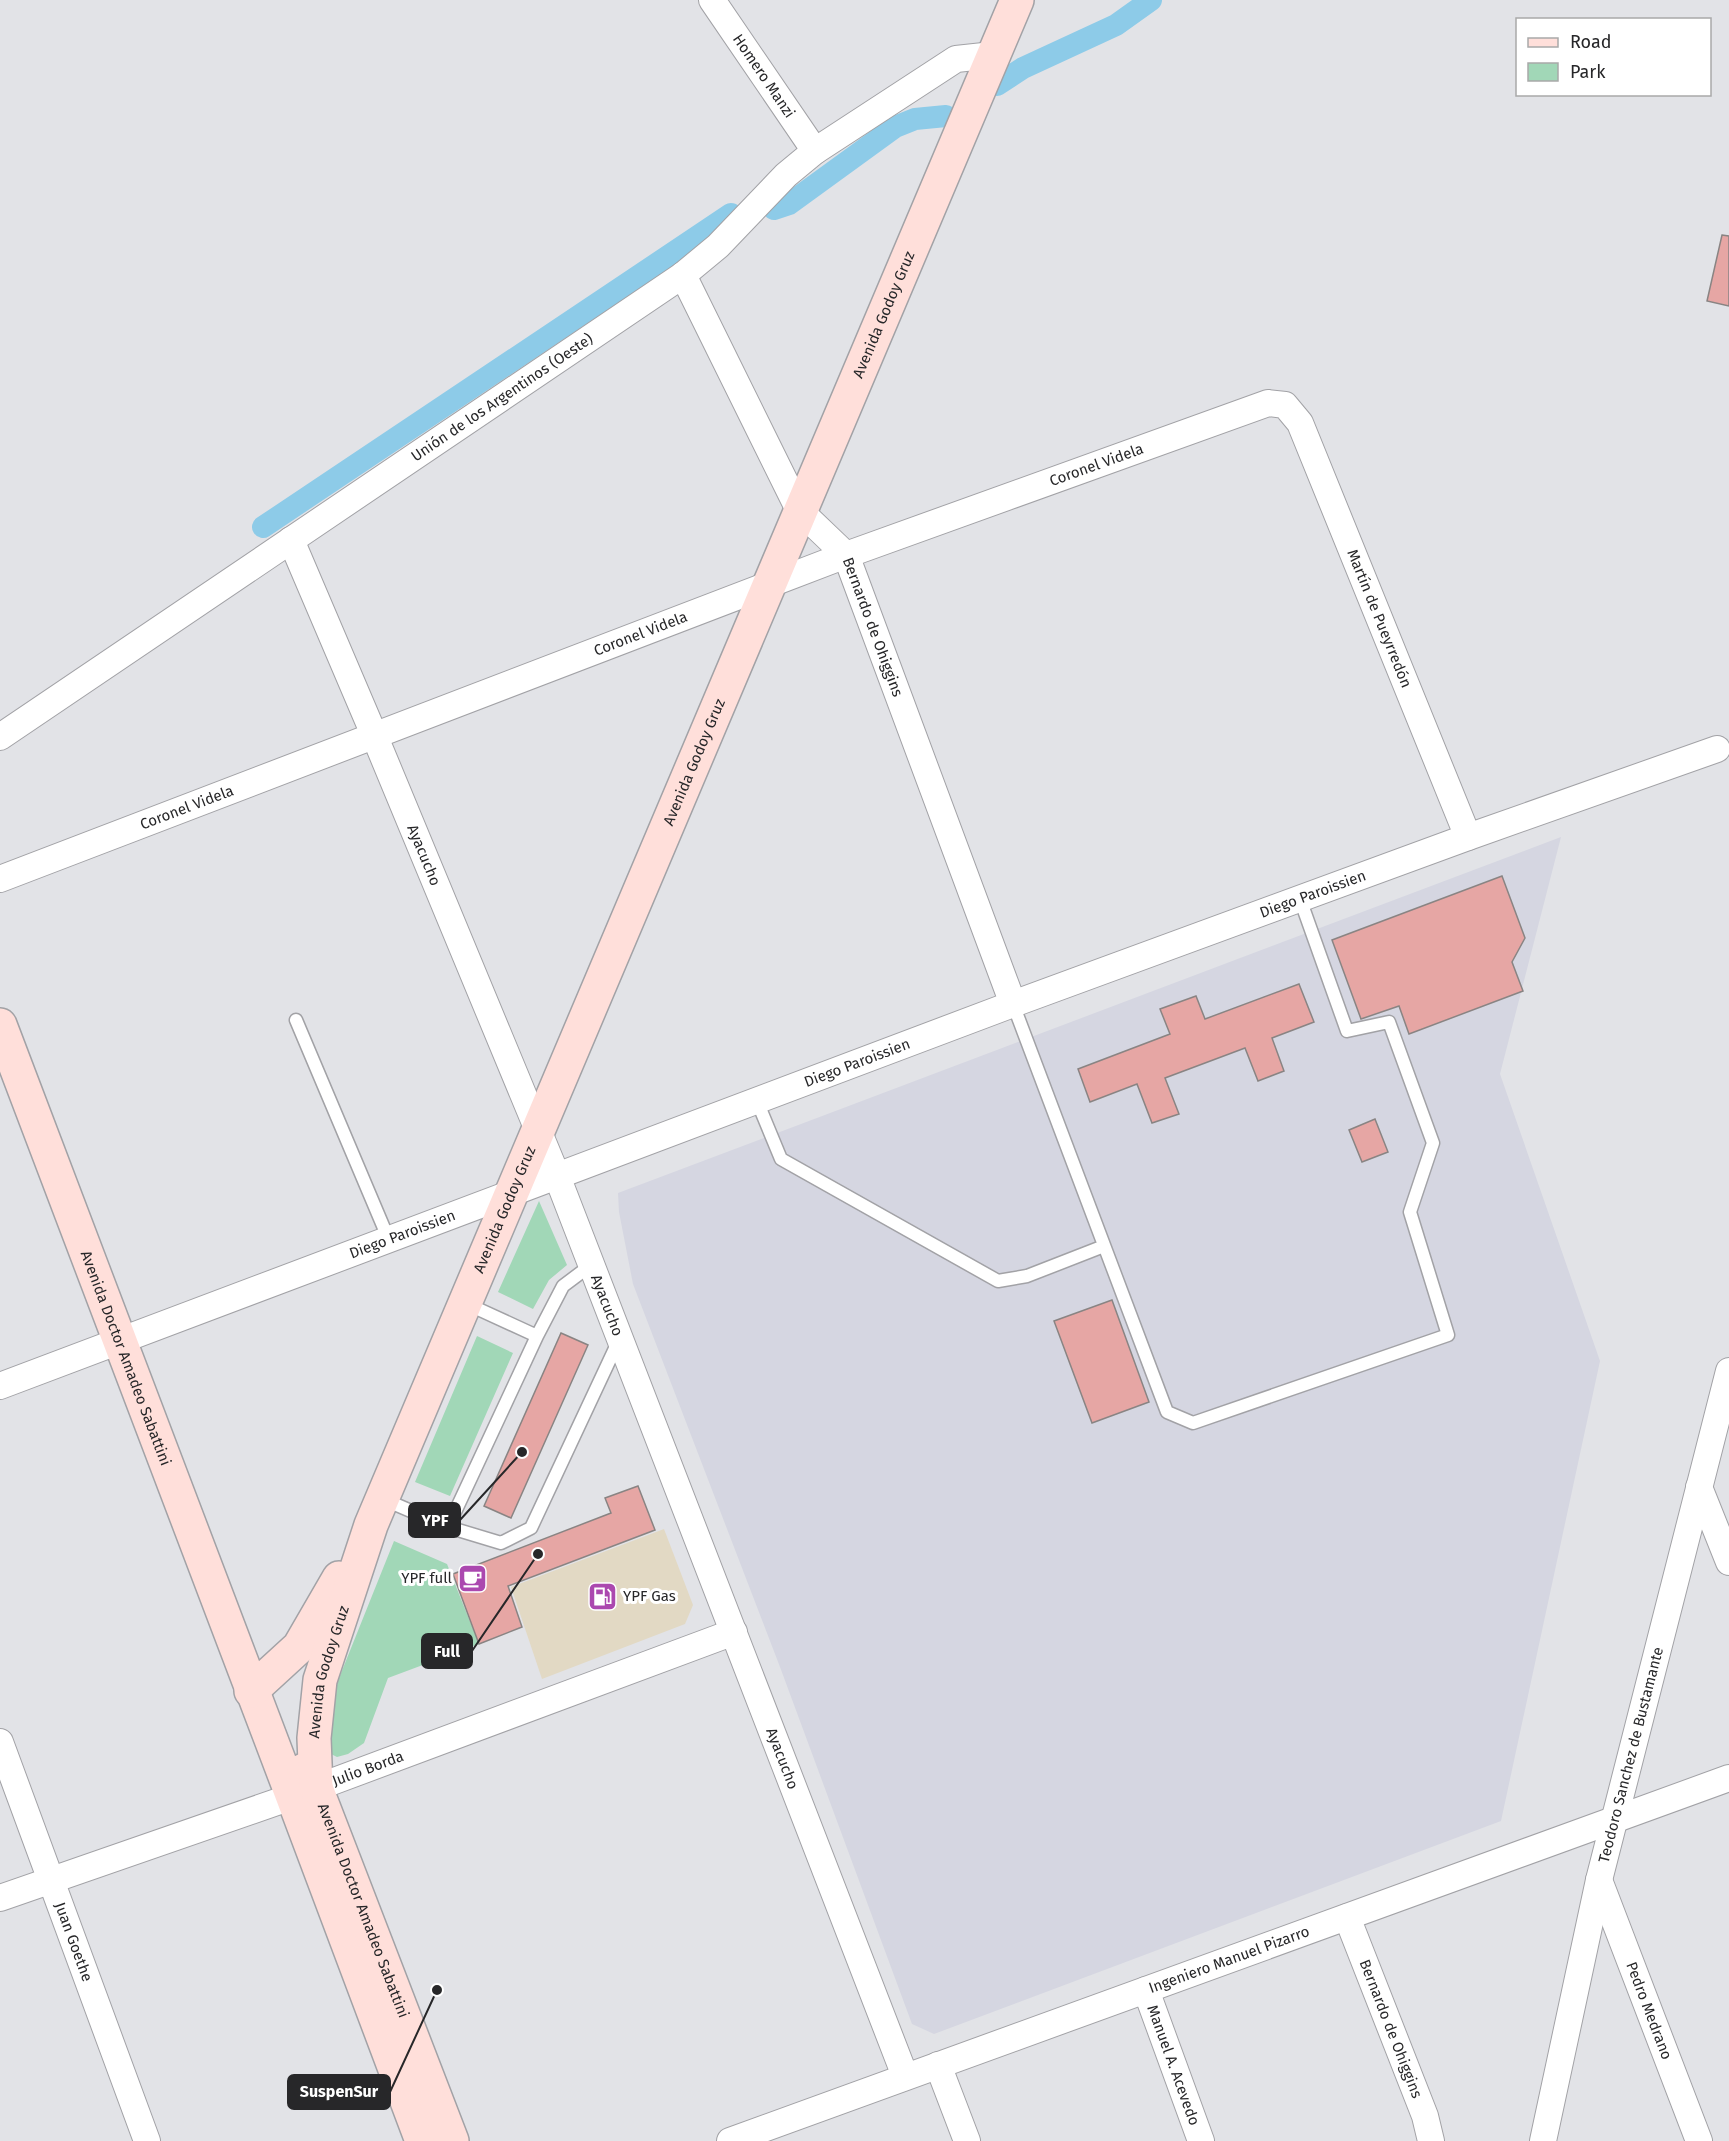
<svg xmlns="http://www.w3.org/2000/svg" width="1729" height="2141" font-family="'Fira Sans',sans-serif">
<rect width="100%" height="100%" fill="#e2e3e7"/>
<path fill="#e2d9c4" d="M664 1529 693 1605 685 1624 542 1679 511 1587Z"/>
<path fill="#d5d6e1" d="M1561 837 1500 1074 1600 1361 1501 1821 934 2034 912 2024 780 1667 633 1284 619 1212 618 1193Z"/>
<path fill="#a1d7b7" d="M539 1201 567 1265 549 1280 533 1309 498 1292Z
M477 1336 513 1353 450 1496 415 1482Z
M394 1541 447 1564 479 1644 388 1678 364 1743 348 1754 337 1757 327 1752 331 1698Z"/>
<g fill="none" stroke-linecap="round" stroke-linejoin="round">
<path stroke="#8dcbe8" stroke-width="22" d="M997 85 1023 68 1116 25 1151 0
M774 209 789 204 895 127 915 119 946 116
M263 527 731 214"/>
</g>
<path fill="#e6a6a4" stroke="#898483" stroke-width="1.5" d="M1722 235 1729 236V306L1707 301Z
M1502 876 1525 938 1512 962 1523 991 1409 1034 1399 1006 1361 1019 1332 940Z
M1299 984 1314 1022 1272 1038 1284 1071 1258 1081 1245 1048 1165 1078 1179 1114 1152 1123 1137 1084 1090 1102 1078 1069 1170 1034 1160 1009 1196 996 1205 1019Z
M1375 1119 1388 1152 1362 1162 1349 1130Z
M1112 1300 1149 1402 1092 1423 1054 1321Z
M561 1333 588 1345 511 1518 484 1506Z
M638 1486 655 1530 508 1586 522 1627 479 1644 453 1574 611 1513 605 1498Z"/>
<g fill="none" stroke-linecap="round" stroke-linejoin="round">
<defs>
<path id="service" d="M1013 1004 1167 1412 1193 1423 1448 1335 1410 1212 1433 1143 1389 1022 1347 1031 1300 899
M296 1020 389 1240
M757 1101 781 1159 998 1281 1027 1276 1104 1246
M537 1336 563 1286 591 1265
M383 1499 448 1527 537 1336 465 1303
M448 1527 501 1543 531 1528 619 1340"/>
<g id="minor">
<path id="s1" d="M712 0 815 151"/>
<path id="s2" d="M683 275 799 510 846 555 1013 1004"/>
<path id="s3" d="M291 540 375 737 557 1176 905 2076"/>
<path id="s4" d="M0 737 683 275 718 246 786 175 815 151 956 59 993 55"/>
<path id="s5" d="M0 879 846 555 1268 403 1285 405 1300 423 1468 837"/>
<path id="s6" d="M0 1386 1013 1004 1468 837 1717 749"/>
<path d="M1699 1487 1729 1562"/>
<path id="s7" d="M0 1742 147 2141"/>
<path id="s8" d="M1599 1880 1699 2141"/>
<path id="s9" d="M0 1898 294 1796 734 1632"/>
<path id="s10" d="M1347 1917 1425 2116 1431 2141"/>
<path id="s11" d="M1146 1990 1201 2141"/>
<path d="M938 2065 967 2141"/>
<path id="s12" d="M730 2141 1729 1778"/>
<path id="s13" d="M1543 2141 1599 1880 1729 1371"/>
</g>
<g id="secondary">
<path id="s14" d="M0 1025C139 1398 284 1768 422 2141"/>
<path d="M251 1691 299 1647 339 1578"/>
<path id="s15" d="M304 1770 316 1788 452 2141"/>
<path id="s16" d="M316 1788 314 1738 320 1680 371 1525 1017 0"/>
</g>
</defs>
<use href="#service" stroke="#a2a2a6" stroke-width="15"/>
<use href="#minor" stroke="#a2a2a6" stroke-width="28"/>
<use href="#secondary" stroke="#a2a2a6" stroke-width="36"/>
<use href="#service" stroke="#fff" stroke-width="12"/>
<use href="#minor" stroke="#fff" stroke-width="26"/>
<use href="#secondary" stroke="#ffdfda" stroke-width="33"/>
</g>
<defs>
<symbol id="cafe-square" viewBox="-11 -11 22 22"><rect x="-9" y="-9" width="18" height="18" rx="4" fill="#ab48af" stroke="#fff"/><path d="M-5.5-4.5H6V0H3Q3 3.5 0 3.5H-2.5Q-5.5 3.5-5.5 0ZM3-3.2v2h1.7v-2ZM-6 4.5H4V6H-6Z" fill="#fff"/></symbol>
<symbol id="fuel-square" viewBox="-11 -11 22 22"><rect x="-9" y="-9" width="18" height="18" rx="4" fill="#ab48af" stroke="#fff"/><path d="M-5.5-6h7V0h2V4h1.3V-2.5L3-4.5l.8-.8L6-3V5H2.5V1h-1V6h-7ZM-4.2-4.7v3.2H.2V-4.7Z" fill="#fff"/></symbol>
</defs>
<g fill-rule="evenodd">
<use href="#cafe-square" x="456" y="1562" width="33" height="33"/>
<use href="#fuel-square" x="586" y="1580" width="33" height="33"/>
</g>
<g text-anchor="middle" stroke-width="6" stroke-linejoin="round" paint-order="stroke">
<g font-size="15" fill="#272729" stroke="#fff">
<text dy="5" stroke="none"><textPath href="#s1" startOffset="92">Homero Manzi</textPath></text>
<text dy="5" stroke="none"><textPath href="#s16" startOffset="1586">Avenida Godoy Gruz</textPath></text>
<text dy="5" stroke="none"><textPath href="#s4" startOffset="606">Unión de los Argentinos (Oeste)</textPath></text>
<text dy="5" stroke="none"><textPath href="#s5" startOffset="1172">Coronel Videla</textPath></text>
<text dy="5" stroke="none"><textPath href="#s5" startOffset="1606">Martín de Pueyrredón</textPath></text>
<text dy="5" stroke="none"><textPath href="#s2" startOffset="404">Bernardo de Ohiggins</textPath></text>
<text dy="5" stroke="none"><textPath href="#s5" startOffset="686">Coronel Videla</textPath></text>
<text dy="5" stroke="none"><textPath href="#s16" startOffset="1100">Avenida Godoy Gruz</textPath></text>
<text dy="5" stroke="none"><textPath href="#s5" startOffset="200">Coronel Videla</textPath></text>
<text dy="5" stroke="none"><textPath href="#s3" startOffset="342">Ayacucho</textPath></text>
<text dy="5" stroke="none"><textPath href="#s6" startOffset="1402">Diego Paroissien</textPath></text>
<text dy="5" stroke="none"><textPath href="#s6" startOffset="916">Diego Paroissien</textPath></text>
<text dy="5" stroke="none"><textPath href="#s16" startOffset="614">Avenida Godoy Gruz</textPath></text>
<text dy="5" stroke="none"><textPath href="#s6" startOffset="430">Diego Paroissien</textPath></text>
<text dy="5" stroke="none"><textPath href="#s3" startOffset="828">Ayacucho</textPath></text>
<text dy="5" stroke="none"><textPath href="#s14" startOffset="356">Avenida Doctor Amadeo Sabattini</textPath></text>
<text dy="5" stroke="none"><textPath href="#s16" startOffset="118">Avenida Godoy Gruz</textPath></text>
<text dy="5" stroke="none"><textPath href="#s13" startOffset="396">Teodoro Sanchez de Bustamante</textPath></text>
<text dy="5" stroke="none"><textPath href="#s3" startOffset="1314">Ayacucho</textPath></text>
<text dy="5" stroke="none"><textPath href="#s9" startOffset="390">Julio Borda</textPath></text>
<text dy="5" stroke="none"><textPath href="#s15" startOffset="153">Avenida Doctor Amadeo Sabattini</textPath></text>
<text dy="5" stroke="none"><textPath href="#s7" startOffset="213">Juan Goethe</textPath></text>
<text dy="5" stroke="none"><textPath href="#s12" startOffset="531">Ingeniero Manuel Pizarro</textPath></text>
<text dy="5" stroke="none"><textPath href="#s8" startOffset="140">Pedro Medrano</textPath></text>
<text dy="5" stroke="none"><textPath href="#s10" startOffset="120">Bernardo de Ohiggins</textPath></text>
<text dy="5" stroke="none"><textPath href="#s11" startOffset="80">Manuel A. Acevedo</textPath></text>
</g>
<g font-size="15" fill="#272729" stroke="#fff" text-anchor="end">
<text x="452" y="1583">YPF full</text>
<text x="623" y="1601" text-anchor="start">YPF Gas</text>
</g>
</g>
<path fill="none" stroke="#272729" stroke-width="2" d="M522 1452L460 1520M538 1554L472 1651M437 1990L390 2092"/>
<g fill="#272729" stroke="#fff" stroke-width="2">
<circle cx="522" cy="1452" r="6"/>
<circle cx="538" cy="1554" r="6"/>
<circle cx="437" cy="1990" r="6"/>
</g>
<g fill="#272729" stroke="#272729" stroke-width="2">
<rect x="409" y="1503" width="51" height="34" rx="6"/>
<rect x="422" y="1634" width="50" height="34" rx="6"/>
<rect x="288" y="2075" width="102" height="34" rx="6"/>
</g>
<g font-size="16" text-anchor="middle" font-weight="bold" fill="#fff">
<text x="435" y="1526">YPF</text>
<text x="447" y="1657">Full</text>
<text x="339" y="2097">SuspenSur</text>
</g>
<rect x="1516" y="18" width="195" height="78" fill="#ffffff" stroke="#a9a9a9" stroke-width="1.5"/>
<rect x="1528" y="38" width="30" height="9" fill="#ffdfda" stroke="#a9a9a9" stroke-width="1.5"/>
<text x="1570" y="48" font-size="18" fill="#272729">Road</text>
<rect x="1528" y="63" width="30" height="18" fill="#a1d7b7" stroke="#a9a9a9" stroke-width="1.5"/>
<text x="1570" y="78" font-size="18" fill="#272729">Park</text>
</svg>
